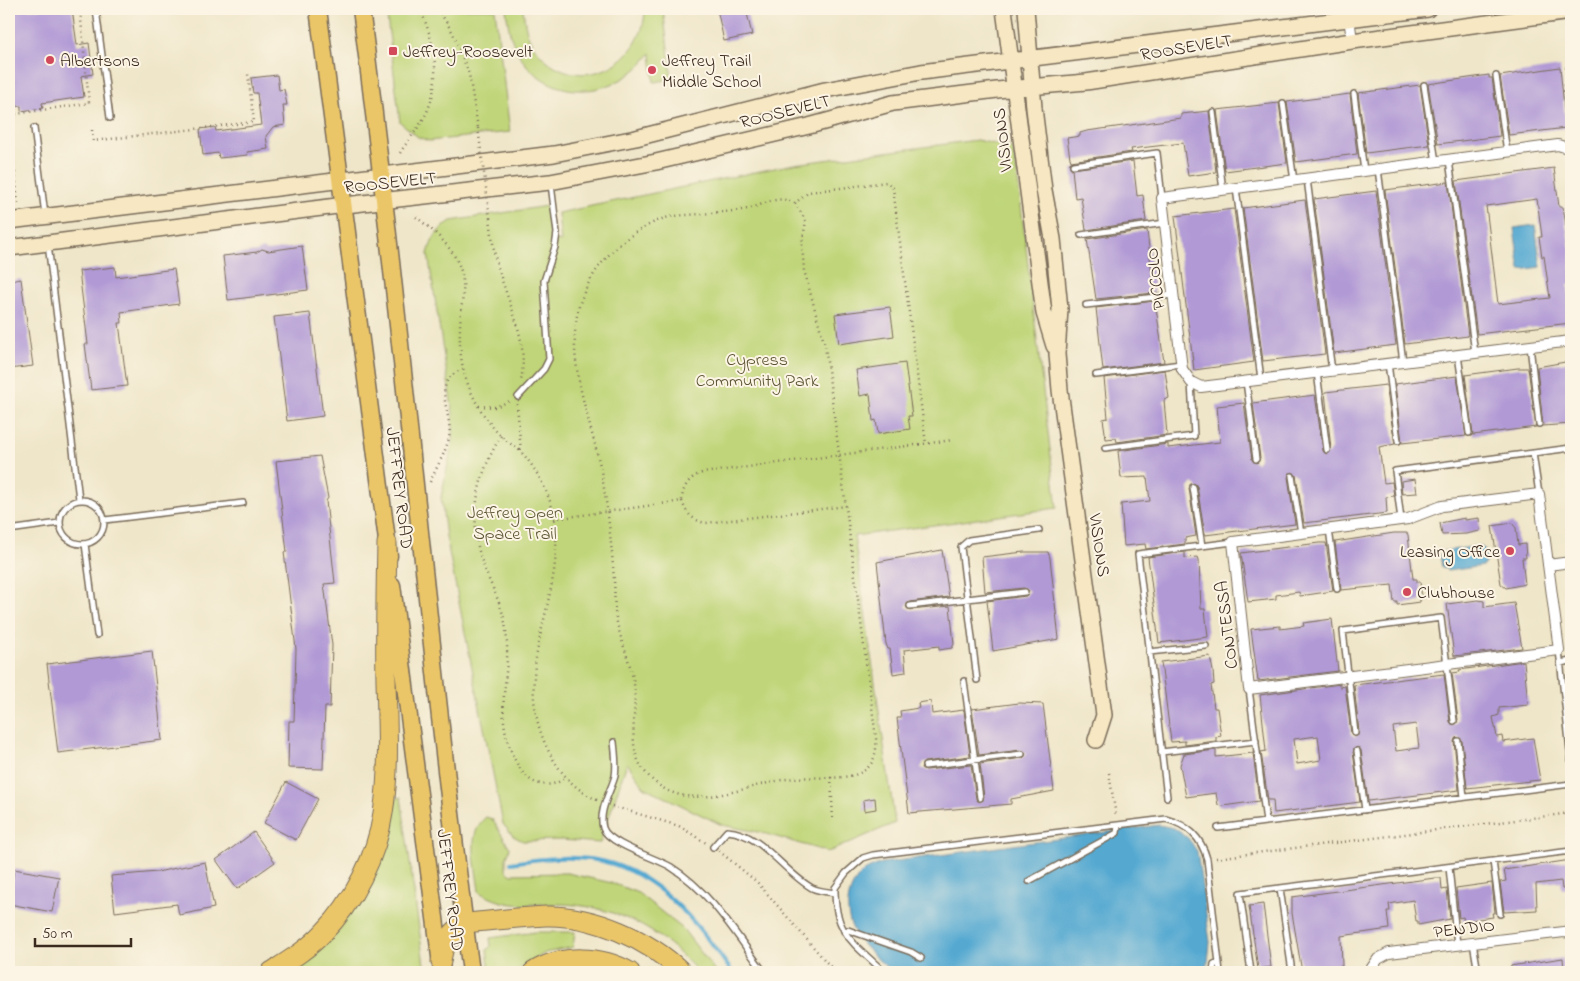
<svg xmlns="http://www.w3.org/2000/svg" width="1580" height="981" font-family="'Indie Flower',sans-serif">
<rect width="100%" height="100%" fill="#fcf5e5"/>
<filter id="ink" filterUnits="userSpaceOnUse"><feTurbulence type="fractalNoise" baseFrequency=".02" numOctaves="2"/><feDisplacementMap in="SourceGraphic" scale="10" xChannelSelector="R" yChannelSelector="G"/><feConvolveMatrix kernelMatrix="1 2 1 2 8 2 1 2 1" color-interpolation-filters="sRGB"/></filter>
<filter id="wash" filterUnits="userSpaceOnUse"><feTurbulence type="fractalNoise" baseFrequency=".0096" numOctaves="4" result="noise"/><feDisplacementMap in="SourceGraphic" scale="20" xChannelSelector="R" yChannelSelector="G"/><feGaussianBlur stdDeviation="1.12" result="paint"/><feColorMatrix in="noise" values="0 0 0 0 0 0 0 0 0 0 0 0 0 0 0 0 0 1.4 0 .05"/><feComposite in="paint" operator="in"/></filter>
<g filter="url(#wash)">
<rect width="100%" height="100%" fill="#efe6c9"/>
<path fill="#c0d579" stroke="#7e804c" d="M386 9H495L510 132 429 141 418 137 400 122Z
M506 9H523C525 23 526 37 535 48 573 99 644 68 645 9H663L672 79 654 82 651 53C618 99 549 106 518 53 510 39 508 25 506 9Z
M977 140 1012 148 1017 172 1057 508 854 536 895 823 828 852 763 833 722 825 644 787 627 763 600 843 562 840 523 841 513 836 503 824 446 537 441 497 453 440V414L428 254C432 238 437 230 451 221L547 206 550 238 561 242 558 213 794 164Z
M401 797 425 972H289L310 957 384 849 396 799Z
M486 817 492 819 510 848 506 859V870L510 874 567 873 612 883 638 893 683 929 716 972H698C662 930 613 904 557 904 524 903 511 910 479 892 477 868 465 834 486 817Z
M536 932H575L573 947 545 953 514 972H490L487 950 491 946 490 938Z"/>
<path fill="#55a9d1" stroke="#486a78" d="M1535 225 1541 267 1520 270 1514 228Z
M1480 546 1485 550 1486 561 1483 566 1447 571 1446 568 1442 567 1440 555 1444 551Z
M1159 825 1174 828 1188 838 1197 851 1210 942 1207 972H892C880 961 865 949 856 935 844 916 845 891 861 874 865 869 875 866 882 863Z"/>
<g fill="none" stroke-linecap="round" stroke-linejoin="round">
<path stroke="#55a9d1" stroke-width="4" d="M511 863C544 858 581 854 613 864 665 881 702 929 732 972"/>
</g>
<g id="blocks">
<path fill="#b099d5" fill-rule="evenodd" d="M9 9H72L77 45 89 43 93 74 81 76 84 97 42 103 43 108 21 111V106L9 107Z
M717 9H746L752 35 724 41Z
M1560 67 1566 128 1509 135 1500 76Z
M277 75 279 90 284 89 287 105H283L285 125 273 127 266 136 268 149 247 152 248 155 219 158 218 153 203 155 200 129 215 127 216 131 261 125 257 93H253L251 78Z
M1489 75V78H1492L1500 136 1438 144 1428 84Z
M1420 85 1429 145 1366 153 1358 93Z
M1350 94 1357 154 1296 162 1287 102Z
M1279 103 1287 163 1225 171 1217 110Z
M1209 111 1216 172 1188 176 1183 143 1131 149 1132 152 1071 161 1070 158 1067 138 1080 136V133L1087 131 1181 118V114Z
M1133 161 1137 196 1143 195 1146 221 1086 230 1081 197 1075 198 1072 169Z
M1554 168 1559 207H1563L1571 254V284L1568 285 1571 323 1477 334 1456 181ZM1537 199 1542 237H1539L1542 257 1544 256 1550 298 1498 304 1486 206Z
M1448 182 1468 336 1405 344 1385 190Z
M1376 191 1396 345 1334 353 1314 199Z
M1305 200 1325 354 1263 361 1243 208Z
M1234 209 1254 362 1194 370 1175 216Z
M1147 230 1154 293 1096 299 1087 239Z
M302 246 308 290 228 300 223 256 257 252 262 249 268 251Z
M115 267 116 277 174 269 179 304 121 312 122 323H119L127 386 91 390 85 344H88L79 271Z
M21 279 33 366 9 369V281Z
M1155 301 1164 362 1103 370 1096 308Z
M890 307 894 336 839 344 835 314Z
M310 313 323 416 287 421 274 317Z
M1571 361V407H1569L1571 424 1543 426 1537 367Z
M905 363 912 416H908L910 429 878 434 876 420 873 421 870 394 860 396 856 370Z
M1518 368H1528L1536 427 1473 435 1465 375Z
M1165 370 1169 398 1164 400 1167 435 1117 442 1116 438 1106 439 1103 419 1108 418 1104 378Z
M1457 376 1466 436 1402 443 1395 384Z
M1386 385 1395 444 1379 447 1384 483 1392 482 1394 496 1386 497 1387 513 1304 523 1296 475 1292 472 1288 477 1295 524 1205 535 1197 486 1193 483 1189 488 1196 536 1185 538V544L1146 549 1145 544 1124 546 1121 504 1150 501 1147 477 1121 478 1118 451 1168 444V448L1220 442 1217 406 1244 403 1252 460 1257 463 1260 458 1253 403 1315 395 1323 451 1328 454 1331 449 1325 392Z
M320 456 328 498 326 501 335 583 324 584 332 645 330 707H325L323 769 288 768 289 721H294L296 649 284 552H287L276 461Z
M1415 479 1417 493 1402 494 1401 481Z
M1465 518V520L1479 518 1480 531 1466 534 1442 535 1440 523Z
M1512 523 1516 528 1518 545 1525 544 1526 558H1522L1525 584 1506 588 1501 584 1492 526Z
M1394 533H1407L1408 535 1413 579H1417V582H1420L1422 599H1420V602L1397 605V602H1394L1392 585 1341 590 1335 542Z
M1319 543H1326L1333 591 1300 596 1299 592 1276 595V599L1248 602 1241 553Z
M942 550 949 597 909 602 906 607 911 610 950 606 954 644 952 648 939 650V646L904 650 906 672 893 674 890 649H888L886 644 877 562Z
M1024 552H1048L1050 558 1059 639 993 651 987 601 1026 596 1029 591 1024 588 985 592 982 557Z
M1185 552V558L1198 557 1199 560 1201 609H1205L1208 637 1159 643 1148 557Z
M1478 600 1484 601V607L1514 603 1522 648 1454 656 1447 604Z
M1332 619 1338 671 1258 681 1251 629 1280 626V629L1304 626 1303 623Z
M152 651 162 740 58 753 47 664Z
M1210 656 1213 671 1214 684 1211 685 1214 708H1217L1221 736 1216 737V741L1185 745V741L1171 742 1161 662Z
M1524 661 1528 705 1499 708V715L1493 717 1497 737 1502 736 1503 742 1533 738 1540 780 1467 788 1462 741 1457 737 1454 741 1459 790 1368 801 1361 750 1357 747 1353 752 1360 802 1274 813 1273 800H1268L1261 752 1266 751 1260 695 1340 684V687L1345 686 1351 734 1355 737 1359 732 1354 685 1444 674 1450 722 1454 725 1458 720 1452 673 1460 672 1459 670ZM1416 724 1419 748 1396 751 1393 727ZM1318 736 1321 760 1297 764 1294 739Z
M931 701 932 714 964 710 970 756 924 762 921 768 926 770 971 765 976 799 980 802 984 797 980 764 1023 758 1026 754 1021 750 979 755 972 709 1019 703 1043 704 1054 791 1011 799V804L909 813 897 718H901L900 711 919 708 918 703Z
M1216 750V757L1253 753 1259 801 1223 806 1218 805 1216 793 1186 797 1180 765 1184 754Z
M286 782 318 799 296 840 264 823Z
M875 798 876 809 864 811 863 800Z
M254 832 275 862 237 889 216 860Z
M1571 860V888L1562 889 1561 881 1536 884 1537 910 1504 912 1500 882 1506 881 1504 870Z
M205 862 214 908 179 915 177 904 115 912 111 876 157 872Z
M14 869 59 877 52 912 9 904Z
M1435 878H1441L1442 890 1447 889 1450 919 1418 925V921H1416L1413 900 1389 904 1390 911H1387L1389 929 1341 936 1342 966 1302 972 1292 913V897Z
M1492 883 1495 913H1492L1493 917 1464 921 1463 917 1459 918 1456 888Z
M1263 904 1271 967 1258 969 1249 906Z
M1563 958 1564 972H1511L1510 966Z"/>
</g>
</g>
<g filter="url(#ink)">
<use href="#blocks" fill-opacity="0" stroke="#7a6c5a" stroke-width="1"/>
<g fill="none" stroke-linecap="round" stroke-linejoin="round">
<defs>
<path id="lane" d="M96 9 110 118
M1569 69 1571 89
M1496 76 1507 152
M1424 85 1436 162
M1354 94 1364 171
M1283 103 1294 181
M1213 112 1223 190
M34 128 45 215
M1449 160 1475 353
M1073 165 1157 153 1162 198
M1378 169 1403 362
M1307 179 1332 371
M1236 188 1261 379
M1081 235 1165 223
M48 244 79 499
M1086 305 1173 295
M1530 346 1539 424
M1458 355 1469 433
M1388 363 1398 441
M1317 372 1327 450
M1096 375 1181 364
M1246 381 1256 459
M518 397 544 369 549 359 544 281 555 247 557 233 551 184
M1105 448 1194 436 1191 382
M1533 453 1539 494
M1292 476 1301 533
M1193 487 1202 546
M60 522a22 22 0 1 1 44 0a22 22 0 1 1-44 0Z
M105 520 243 503
M1401 520 1395 471 1571 448
M1329 529 1337 589
M9 530 59 523
M85 544 97 635
M910 606 1025 592
M1559 650 1571 760
M1149 652 1206 646
M1560 663 1571 661
M977 680 961 547 969 540 1039 530
M964 681 980 798
M1249 689 1266 822
M1355 733 1343 631 1441 618 1454 721
M1458 741 1464 797
M614 742C615 752 617 766 615 776 611 791 598 811 603 828 608 844 656 858 671 867 711 892 736 935 764 972
M1357 751 1365 810
M1161 752 1256 741
M925 766 1022 754
M1167 797 1138 554 1233 542
M1218 828 1571 784
M713 847 727 831C762 833 783 872 812 888 818 891 828 892 835 893
M1493 861 1500 914
M1449 867 1457 945
M1029 881 1117 833 1118 826
M1280 888 1292 972
M844 931 848 930 911 952 921 958
M1473 943 1478 972
M884 972C854 943 834 934 835 888L846 873 863 858 873 855 1166 819C1188 825 1201 837 1207 859L1220 972
M1213 972 1214 964 1219 963
M1251 972 1240 893 1571 851"/>
<path id="street" d="M1348 9 1352 41
M1571 149 1558 145 1162 198 1182 369 1191 382 1201 387 1571 341
M1539 494 1559 650 1249 689 1233 542 1408 519 1442 506Z
M1548 565 1571 562
M1369 972 1378 959 1389 953 1564 932 1571 933"/>
<path id="secondary" d="M1004 9 1044 313 1054 346
M1026 9 1034 108 1044 190 1053 239 1060 309 1057 354 1060 390 1104 715 1096 740
M9 221 554 154 636 138 825 90 921 72 1428 9
M9 248 345 205 550 182 656 162 809 126 893 103 997 90 1086 82 1352 41 1571 12"/>
<path id="primary" d="M318 9 389 556
M361 9C403 329 428 652 471 972
M392 585 442 972"/>
<path id="highway" d="M441 962C443 944 449 934 465 923 491 921 519 917 546 916 593 915 648 939 682 972
M271 972C290 960 308 949 323 933 353 903 377 855 383 813 390 769 387 724 386 680 385 634 386 589 387 543
M533 972C562 954 601 955 630 972"/>
</defs>
<use href="#lane" stroke="#7a6c5a" stroke-width="8"/>
<use href="#street" stroke="#7a6c5a" stroke-width="12"/>
<use href="#secondary" stroke="#7a6c5a" stroke-width="18"/>
<use href="#primary" stroke="#7a6c5a" stroke-width="19"/>
<use href="#highway" stroke="#7a6c5a" stroke-width="21"/>
<path stroke="#7a6c5a" stroke-width="2.5" stroke-dasharray="1 4" stroke-linecap="butt" d="M438 9 453 33 469 74 478 128
M92 130 93 141 254 122 248 74
M400 153C408 140 419 128 426 114 442 80 435 42 420 9
M18 203 9 115 89 103 80 9
M795 203C776 194 765 205 747 209 732 212 717 212 702 214 689 215 673 215 662 219 624 234 593 264 580 303 564 357 589 414 600 466 607 500 612 547 614 581 615 591 614 601 615 611 618 636 630 659 634 684 637 706 630 735 636 754 639 767 650 779 660 786 698 813 754 781 796 778 829 775 880 789 876 738L825 346 804 270 802 243 806 221 795 203 809 192 887 182 893 188 926 444
M416 217C437 233 461 254 463 282 464 292 462 302 461 312 459 335 459 358 466 379 473 400 486 421 502 437 508 443 517 447 522 453 537 469 552 499 555 521 565 603 508 669 548 750 560 773 574 789 597 800
M490 218C492 233 493 249 497 264 508 305 529 337 521 381
M517 404 521 452
M479 406 495 407 510 401
M501 436C477 474 467 524 484 567 492 589 504 607 506 631 512 682 491 711 516 762 521 771 527 780 537 783 547 786 557 785 565 777
M430 482C436 468 445 454 449 438 454 414 428 382 463 369
M682 501C686 514 694 521 706 523L846 506
M554 519 682 501C682 488 689 477 702 473L953 440
M1109 773 1116 816
M831 777 833 821
M612 806 679 826 706 843
M719 851 757 882 835 972
M1216 858 1571 813"/>
<use href="#lane" stroke="#fff" stroke-width="5"/>
<use href="#street" stroke="#fff" stroke-width="10"/>
<use href="#secondary" stroke="#f7e8c3" stroke-width="15"/>
<use href="#primary" stroke="#ebc669" stroke-width="16"/>
<use href="#highway" stroke="#ebc669" stroke-width="19"/>
<path stroke="#7a6c5a" stroke-width="2.5" stroke-dasharray="1 4" stroke-linecap="butt" d="M478 128 490 218"/>
</g>
</g>
<g fill="#d1495b" stroke="#fcf5e5" stroke-width="2">
<rect x="388" y="46" width="10" height="10" rx="2.5"/>
<circle cx="50" cy="60" r="5"/>
<circle cx="652" cy="70" r="5"/>
<circle cx="1510" cy="551" r="5"/>
<circle cx="1407" cy="592" r="5"/>
</g>
<g text-anchor="middle" stroke-width="4" stroke-linejoin="round" paint-order="stroke">
<g font-size="18" fill="#3b2a1e" stroke="#fcf5e5">
<text transform="translate(1186 47) rotate(-9)" y="6">ROOSEVELT</text>
<text transform="translate(785 111) rotate(-14)" y="6">ROOSEVELT</text>
<text transform="translate(1002 140) rotate(-97)" y="6">VISIONS</text>
<text transform="translate(390 182) rotate(-6)" y="6">ROOSEVELT</text>
<text transform="translate(1155 279) rotate(-97)" y="6">PICCOLO</text>
<text transform="translate(400 488) rotate(83)" y="6">JEFFREY ROAD</text>
<text transform="translate(1100 545) rotate(82)" y="6">VISIONS</text>
<text transform="translate(1226 625) rotate(-97)" y="6">CONTESSA</text>
<text transform="translate(451 890) rotate(83)" y="6">JEFFREY ROAD</text>
<text transform="translate(1464 928) rotate(-7)" y="6">PENDIO</text>
</g>
<g font-size="18" fill="#3b2a1e" stroke="#fcf5e5" text-anchor="start">
<text x="403" y="57">Jeffrey-Roosevelt</text>
<text x="60" y="66">Albertsons</text>
<text x="662" y="66">Jeffrey Trail<tspan x="662" dy="21">Middle School</tspan></text>
<text x="1500" y="557" text-anchor="end">Leasing Office</text>
<text x="1417" y="598">Clubhouse</text>
</g>
<g font-size="18" fill="#5c5535" stroke="#fcf5e5">
<text x="757" y="365">Cypress<tspan x="757" dy="21">Community Park</tspan></text>
<text x="515" y="518">Jeffrey Open<tspan x="515" dy="21">Space Trail</tspan></text>
</g>
</g>
<rect width="1580" height="981" fill="none" stroke="#fcf5e5" stroke-width="30"/>
<path d="M35 938v8h96v-8" fill="none" stroke="#3b2a1e" stroke-width="2.5"/>
<text x="42" y="938" font-size="15" fill="#3b2a1e" stroke="#fcf5e5" stroke-width="4" paint-order="stroke">50 m</text>
</svg>
